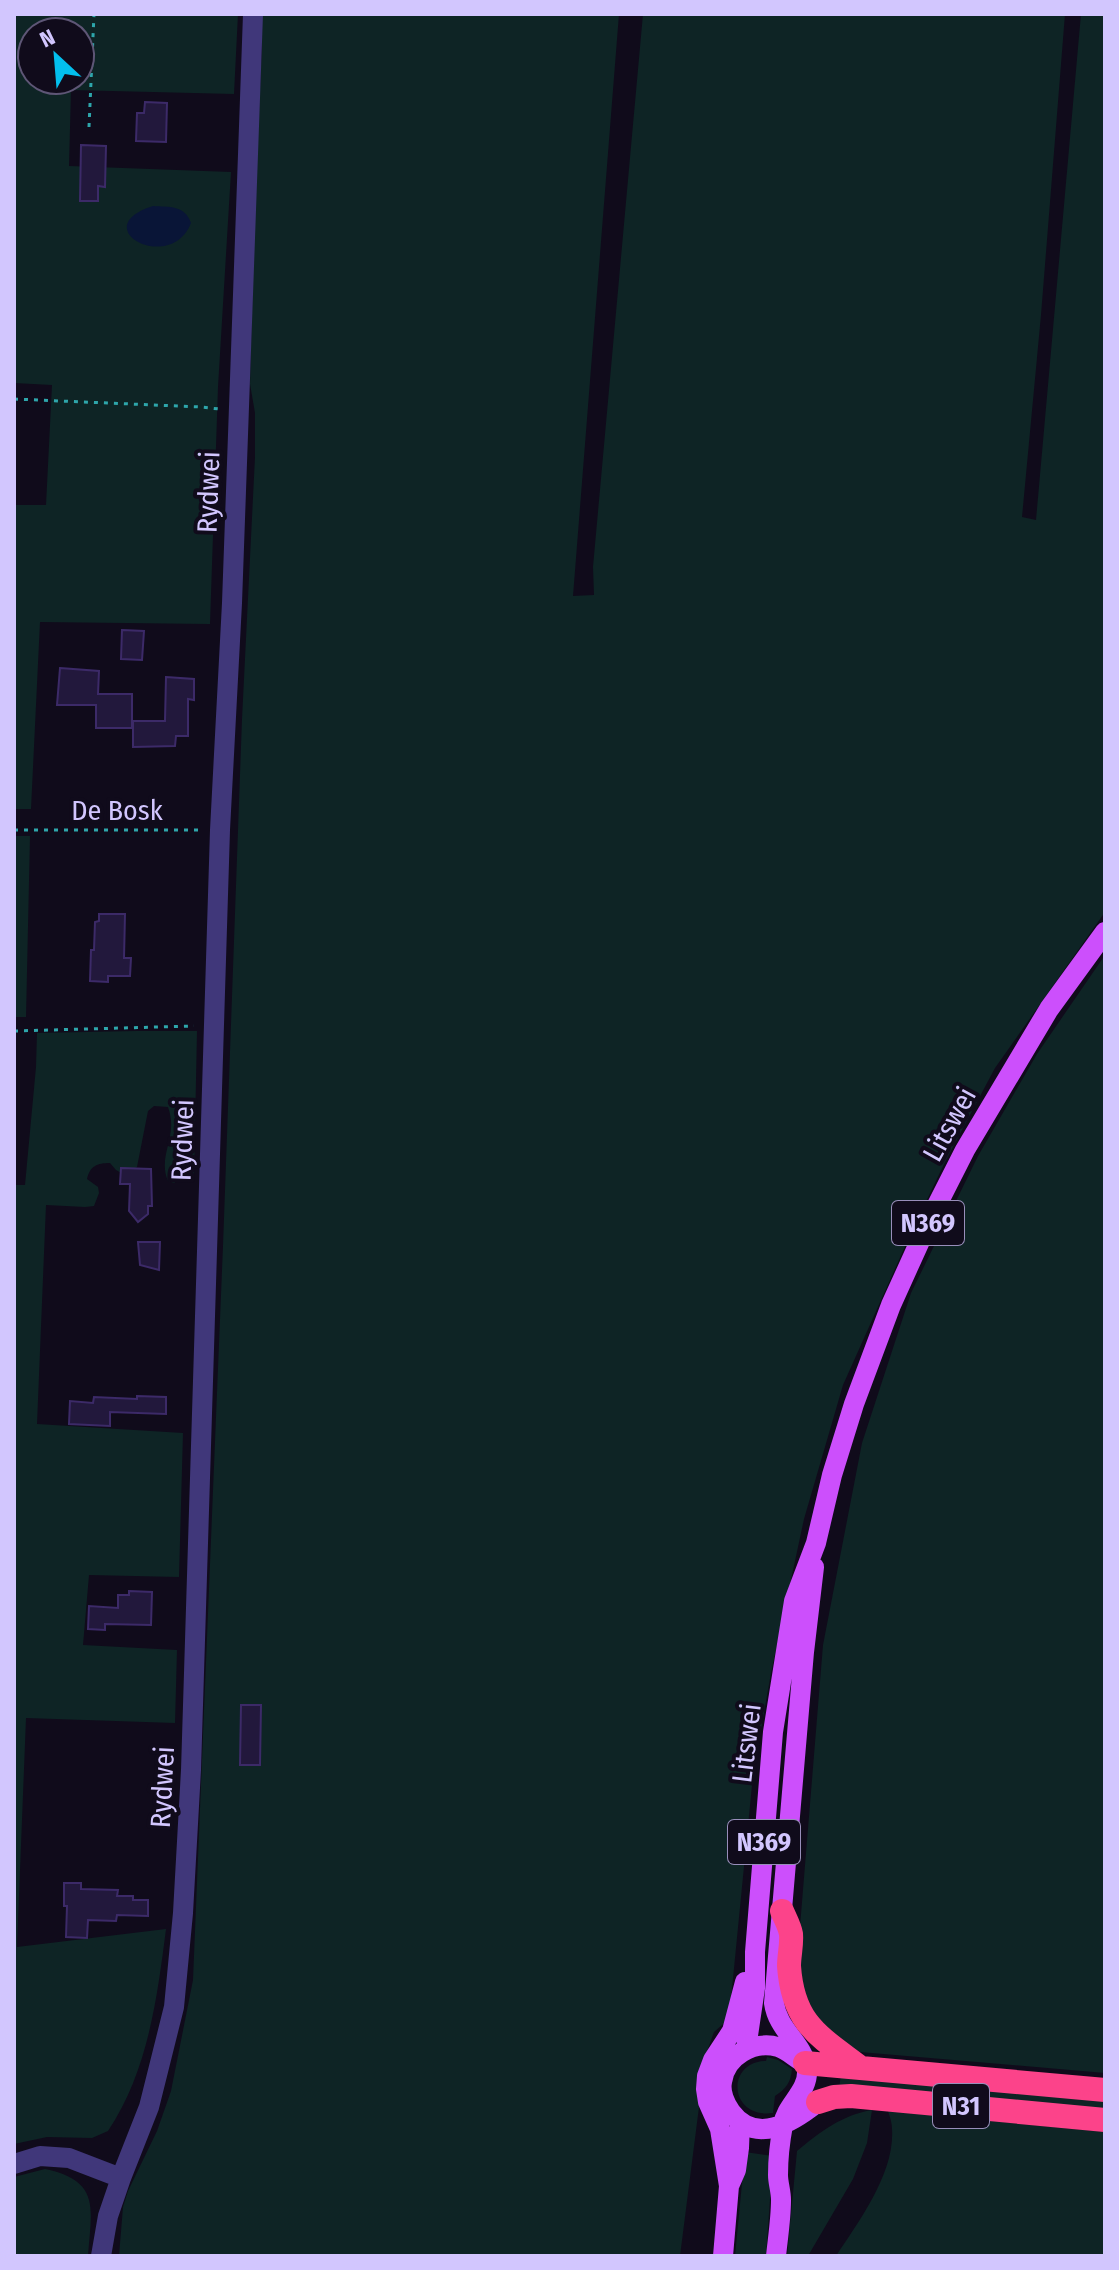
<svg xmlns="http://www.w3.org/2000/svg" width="1119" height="2270" font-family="'Fira Sans Condensed',sans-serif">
<rect width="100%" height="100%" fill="#100b1b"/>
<path fill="#0e2425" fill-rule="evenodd" d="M14 14H238L234 94 71 90 69 166 231 172 218 387 210 624 40 622 31 809H14V505H46L52 385 14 383ZM32 32H80V80H32Z
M260 14H619L573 596 594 595 593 567 643 14H1065L1041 315 1022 517 1036 520 1081 14H1105V912L995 1068 945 1162 911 1233 843 1385 804 1519 771 1673 753 1775 729 2019 714 2032 699 2074V2107L680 2256H119L123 2207 128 2191 157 2131 171 2091 193 1980 223 1246 242 719 255 457V413L250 384 255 198 262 45Z
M14 836H30L26 1017H14Z
M1105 955V2073L860 2052 834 2039 800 1994 798 1951 823 1645 862 1443 911 1293 978 1156 1037 1054Z
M136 1031H197L194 1177 181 1178 174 1183 168 1181C157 1155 179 1137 168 1107L154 1106 148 1111 137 1167 123 1174 116 1170 110 1163C97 1163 90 1166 87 1179L98 1187 99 1193 94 1206 85 1207 46 1205 37 1424 183 1433 179 1577 89 1575 83 1645 177 1650 175 1723 26 1718 17 1947 166 1929C157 1999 148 2071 108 2131L92 2138 47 2137 14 2144V1185H25L36 1067 37 1033Z
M767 2057 778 2060 792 2069C791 2082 786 2089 775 2096L773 2113C729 2119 725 2062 766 2061Z
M841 2073 1105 2095V2114L839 2090Z
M872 2110 867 2143 853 2179 808 2256H787L797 2151C820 2132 842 2115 872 2110Z
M888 2111 1105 2132V2256H836C859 2221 895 2173 892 2129 892 2123 890 2117 888 2111Z
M745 2152 773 2156 766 2256H735Z
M45 2169C102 2181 91 2210 88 2256H14V2177Z"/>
<path fill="#091537" d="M153 206C169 207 185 205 191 223 171 275 84 228 153 206Z"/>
<path fill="#22183c" stroke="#3c2a68" stroke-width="2" d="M145 102 167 103 166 142 136 141 137 113H144Z
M81 145 106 146 105 187 98 186V201H80Z
M122 630 144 631 142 660 121 659Z
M60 668 99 671 98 694H132V728H96V705H57Z
M166 677 194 679V700L188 699V736H176L175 746 133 747V721H165Z
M99 914H125L124 958H131L130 976H108V982L90 981 91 950H94L95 922 99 921Z
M121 1168 151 1169 152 1206H148V1214L138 1222 129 1211 130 1184H120Z
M138 1242H160L159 1270 140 1265Z
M137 1396 166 1397V1414L110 1412V1426L69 1424 70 1401 93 1403 94 1397 137 1399Z
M129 1591 152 1592 151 1625 105 1624V1630L88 1629 89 1606 118 1608V1595H129Z
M241 1705H261L260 1765H240Z
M64 1883H81V1889L118 1890 117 1896H133V1900H148V1916L117 1915 116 1921 88 1920 87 1938 66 1937 67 1906H64Z"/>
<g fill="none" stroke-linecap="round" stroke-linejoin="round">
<path stroke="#2ea6ab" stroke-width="3" stroke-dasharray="4 6" stroke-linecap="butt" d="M89 127 94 14
M14 399 201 407 219 409
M14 830H200
M14 1031 194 1026"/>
<path stroke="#40377a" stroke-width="20" d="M14 2164 40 2156 69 2158 121 2178
M101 2256 108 2216 121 2178 149 2107 174 2007 183 1913 191 1770 220 830 232 603 253 14"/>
<path stroke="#cc4ffc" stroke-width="20" d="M746 2049 755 1988V1952L773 1732 794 1601 816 1543 832 1475 854 1404 891 1305 930 1219 965 1150 1049 1009 1105 932
M805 2063C796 2059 788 2050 778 2047 754 2040 725 2056 722 2082 720 2092 725 2104 731 2112 756 2146 793 2122 818 2102
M729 2186 720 2129 708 2102 706 2089 707 2076 713 2060 732 2031 745 1982
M723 2256 729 2186 736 2170 739 2148 740 2122
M776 2256C778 2237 781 2218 781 2200 781 2191 778 2183 778 2175 778 2159 780 2141 783 2125 786 2104 809 2092 807 2069 803 2042 778 2031 774 2003L804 1652 814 1567"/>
<path stroke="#fc438a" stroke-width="24" d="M782 1911C785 1918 790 1927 791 1934 792 1945 789 1955 789 1966 793 2024 819 2036 861 2068
M805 2063 1105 2090
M818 2102 834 2097 851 2096 1105 2120"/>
</g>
<g text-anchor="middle" stroke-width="8" stroke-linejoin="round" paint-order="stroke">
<g fill="#100b1b" stroke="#988eba" stroke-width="2">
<rect x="892" y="1201" width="72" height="44" rx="6"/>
<rect x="728" y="1820" width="72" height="44" rx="6"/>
<rect x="933" y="2084" width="56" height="44" rx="6"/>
</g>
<g font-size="26" font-weight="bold" fill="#d2c6fe">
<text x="928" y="1232">N369</text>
<text x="764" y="1851">N369</text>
<text x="961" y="2115">N31</text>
</g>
<g font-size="28" fill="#d2c6fe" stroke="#100b1b">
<text transform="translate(208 492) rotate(-88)" y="10">Rydwei</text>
<text x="117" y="820">De Bosk</text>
<text transform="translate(949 1124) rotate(-61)" y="10">Litswei</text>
<text transform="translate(182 1140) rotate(-88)" y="10">Rydwei</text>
<text transform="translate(746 1743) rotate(-83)" y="10">Litswei</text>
<text transform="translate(162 1787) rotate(-87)" y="10">Rydwei</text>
</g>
</g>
<rect width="1119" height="2270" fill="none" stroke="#d2c6fe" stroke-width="32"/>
<g transform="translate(56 56) rotate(334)"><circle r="38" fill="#100b1b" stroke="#5e5676" stroke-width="2"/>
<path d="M0-6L14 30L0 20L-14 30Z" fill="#03bfed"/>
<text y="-12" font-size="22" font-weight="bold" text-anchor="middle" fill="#d2c6fe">N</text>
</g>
</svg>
